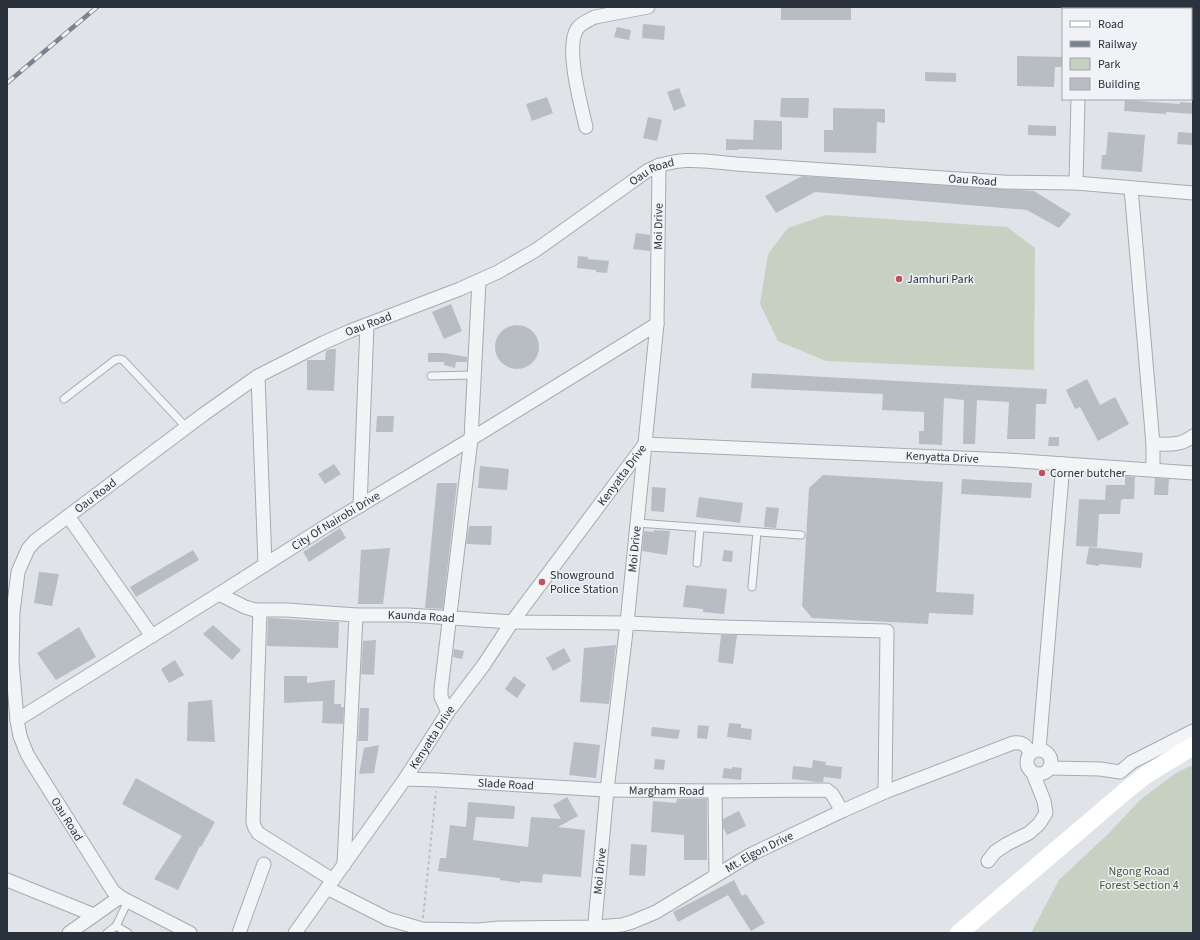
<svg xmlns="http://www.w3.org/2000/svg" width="1200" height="940" font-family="'Source Sans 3',sans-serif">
<rect width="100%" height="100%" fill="#e0e3e8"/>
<path fill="#c6d1c2" d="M826 215 1007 227 1035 248 1034 370 826 361 778 341 760 304 768 254 788 228Z
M1193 765V933H1031L1059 880 1109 833 1140 800 1176 773Z"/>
<path fill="#b8bdc4" d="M781 7H851V20H781Z
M643 24 665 26 664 40 642 38Z
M617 27 631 30 629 40 614 37Z
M1017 56 1062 57V67H1055L1054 87 1017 86Z
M925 72 956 73V82L925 81Z
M679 88 686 106 674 111 667 92Z
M547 97 553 113 532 121 526 104Z
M781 98H809L808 118 780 117Z
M1125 100 1180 104V102L1193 103V114L1166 112V114L1124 111Z
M833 108 885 109V123L877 122 876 153 824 152V130H833Z
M648 117 662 120 657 141 643 138Z
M754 120 782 121V150L738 149V150H726V139L753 140Z
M1028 125 1056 126V136L1028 135Z
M1108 132 1145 135 1142 172 1101 169 1102 155H1106Z
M1178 132 1193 133V145L1177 144Z
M802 176 1034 191 1071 214 1059 228 1027 210 815 192 776 213 765 196Z
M636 233 650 235V251L633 249Z
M578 256 588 257V259L609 261 607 273 596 272V270L577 268Z
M451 304 462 331 444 339 432 312Z
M495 347a22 22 0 1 1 44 0a22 22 0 1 1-44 0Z
M330 349H336L334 391 307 390V360H325L326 351Z
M428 353H444L467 357V362H456L455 368 444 365V362H428Z
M752 373 1047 389 1046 404H1036L1035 439H1007L1009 402 977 400 975 444H963L964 400 944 398 942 445 919 444V431H924V412L882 410 883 394 751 388Z
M1087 379 1100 405 1115 397 1129 424 1098 441 1080 407 1075 409 1066 390Z
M377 416H394L393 432H376Z
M1049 437H1059V446H1048Z
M334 464 341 474 325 484 318 474Z
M480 466 509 469 507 490 478 488Z
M823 475 943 482 936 592 974 594 973 615 929 613 928 624 812 618 802 606 809 488Z
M1125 476 1135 477 1134 499H1123V500H1121L1120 514H1099L1097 547 1076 546 1079 499 1105 500 1106 485H1125Z
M1155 478 1169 479 1168 495H1154Z
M962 479 1032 483 1031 498 961 494Z
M437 483H457L443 609 425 608Z
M652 487 666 488 664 512 651 511Z
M699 497 743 503 740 523 696 517Z
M766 507 779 508 776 528 764 527Z
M469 526H492L491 545 466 544Z
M340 528 346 538 309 562 303 552Z
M654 530 670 531 667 555 642 551 644 531 654 532Z
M1089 547 1143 553 1141 568 1099 564V566L1086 564Z
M390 548 383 604H358L361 550Z
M193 550 199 560 136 597 130 587Z
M724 550 733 551 732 562 722 561Z
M39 572 59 574 52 606 34 603Z
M686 585 727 589 724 614 703 612V609L683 607Z
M268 618 339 622 338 648 267 646Z
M213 625 241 650 232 660 203 634Z
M79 627 96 657 56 680 37 653Z
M721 635H737L733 664 718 662Z
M376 640 374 675 361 674 363 641Z
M616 645 609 704 580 702 584 648Z
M564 648 571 661 553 671 546 658Z
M454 649 464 651 462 659 453 657Z
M175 660 184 675 169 683 161 669Z
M284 676H307V683L335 680 334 704H341V707H344L343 724 322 723 323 701 284 703Z
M514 676 526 685 517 698 505 689Z
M212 700 215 742 187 741 188 702Z
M360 708H369L368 741H358Z
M729 723 741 724V728L752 729 751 740 727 737Z
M698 725 709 726 707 739 697 738Z
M652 727 680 730 678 739 651 736Z
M574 742 600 745 596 778 569 775Z
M379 745 374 773 359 774 364 748Z
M655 759 665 760 664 770 654 769Z
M813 760 826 762 825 765 842 767 841 779 824 777 823 782H818L792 779 793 766 812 768Z
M732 767 742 768 741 780 722 778 724 768 732 769Z
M136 778 215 822 201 847 200 846 178 890 154 879 182 836 122 804Z
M567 797 578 816 558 827 585 830 581 877 543 874 542 883 520 881V883L500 880V878L438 871 440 858H446L450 825 466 827 468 802 515 806 514 819 476 817 473 840 528 847 531 817 561 819 553 805Z
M677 799H707V860H684V835L651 832 653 801 676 803Z
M739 811 746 826 727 835 723 827V819Z
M631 844 647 845 645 876 629 875Z
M734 880 742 896 746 894 765 923 751 931 728 895 678 922 673 912Z"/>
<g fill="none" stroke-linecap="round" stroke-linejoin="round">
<defs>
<path id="lane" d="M431 376 474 375
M64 399 115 360 120 359 123 360 186 427
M637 523 801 535
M697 563 700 528
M752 587 757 532
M116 926 128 933
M107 933 116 926 128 901"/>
<g id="street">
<path d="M1081 9V7"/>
<path d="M586 127C581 105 565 48 577 29 581 23 589 20 595 17L648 7"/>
<path d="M1076 183 1078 99"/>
<path d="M1131 188 1153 444V470"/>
<path d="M258 376 265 565"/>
<path d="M1153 444C1168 444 1181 446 1193 436"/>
<path d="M360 506 367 325"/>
<path d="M68 516 152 636"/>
<path id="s1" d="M219 594 245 607 255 610H287L356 615H408L512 622 627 623 720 627 887 631 885 792"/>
<path d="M260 610 253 821 254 826 258 833 333 880"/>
<path d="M448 712 441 697V689L471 439 479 281"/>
<path id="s2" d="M17 720 219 594 326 526 471 439 657 324"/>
<path d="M1039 749 1063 464"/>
<circle cx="1039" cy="762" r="12"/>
<path d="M1051 768 1100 769 1120 772 1132 762 1193 731"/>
<path id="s3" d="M405 779 437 780 607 790 715 791 716 875"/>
<path d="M715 791 827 790 832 794 842 811"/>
<path d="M988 861 995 852 1007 844 1029 833 1039 824 1046 813 1044 801 1033 773"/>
<path d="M344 865 356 615"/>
<path d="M7 880 94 915"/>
<path id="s4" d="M327 888 388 919 422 929 479 930 499 928 595 927 622 925 632 922 656 912 750 855 842 811 885 792 1013 743C1024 742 1025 745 1031 753"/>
<path d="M69 933 120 897"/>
<path id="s5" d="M190 933 120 897 113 891 33 764 27 754 20 736 17 720 12 661 13 612 18 572 28 549 35 541 204 414 258 376 323 343 350 331 460 289 498 272 536 250 647 171C678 155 704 161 736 164L1003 182 1076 183 1193 193"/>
<path d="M239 933 264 864"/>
<path id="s6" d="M295 933 405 779 448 712 483 666 512 622 645 444 1007 460 1193 473"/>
<path id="s7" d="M594 933 607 790 627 623 657 324 659 165"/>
</g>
</defs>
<use href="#lane" stroke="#a6aab2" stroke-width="9"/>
<use href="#street" stroke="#a6aab2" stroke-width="15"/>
<path stroke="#bbbec2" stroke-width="2" stroke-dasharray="3 3" stroke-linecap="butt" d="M423 918 436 791"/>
<use href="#lane" stroke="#f3f4f6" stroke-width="7"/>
<use href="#street" stroke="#f3f4f6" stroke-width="13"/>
<path stroke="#fff" stroke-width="18" d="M959 933 1128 789 1147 774 1193 746"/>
<defs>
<path id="rail" d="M7 83 97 7"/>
</defs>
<use href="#rail" stroke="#7b8390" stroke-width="4.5"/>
<use href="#rail" stroke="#f0f2f5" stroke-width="3" stroke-dasharray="9" stroke-linecap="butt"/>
</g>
<g fill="#c25063" stroke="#f0f2f5" stroke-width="1.5">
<circle cx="899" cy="279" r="4"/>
<circle cx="1042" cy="473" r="4"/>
<circle cx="542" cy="582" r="4"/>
</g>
<g text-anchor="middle" stroke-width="3" stroke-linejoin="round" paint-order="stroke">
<g font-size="12" fill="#2a323e" stroke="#f0f2f5">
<text dy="4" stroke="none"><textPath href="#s5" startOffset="1193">Oau Road</textPath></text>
<text dy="4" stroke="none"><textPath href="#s5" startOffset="1517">Oau Road</textPath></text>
<text dy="4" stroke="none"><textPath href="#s7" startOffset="710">Moi Drive</textPath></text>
<text dy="4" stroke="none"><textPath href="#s5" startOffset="869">Oau Road</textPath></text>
<text dy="4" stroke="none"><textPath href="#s6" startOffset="899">Kenyatta Drive</textPath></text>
<text dy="4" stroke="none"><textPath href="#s6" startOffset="563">Kenyatta Drive</textPath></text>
<text dy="4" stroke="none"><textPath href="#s5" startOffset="545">Oau Road</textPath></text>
<text dy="4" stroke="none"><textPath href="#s2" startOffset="376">City Of Nairobi Drive</textPath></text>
<text dy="4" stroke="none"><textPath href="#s7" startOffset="386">Moi Drive</textPath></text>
<text dy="4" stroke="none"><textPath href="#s1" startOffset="206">Kaunda Road</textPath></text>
<text dy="4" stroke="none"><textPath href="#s6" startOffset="239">Kenyatta Drive</textPath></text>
<text dy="4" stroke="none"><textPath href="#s3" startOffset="101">Slade Road</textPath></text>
<text dy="4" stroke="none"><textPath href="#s3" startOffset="262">Margham Road</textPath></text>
<text transform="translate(67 819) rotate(58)" y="4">Oau Road</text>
<text dy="4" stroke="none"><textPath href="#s4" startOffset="460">Mt. Elgon Drive</textPath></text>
<text dy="4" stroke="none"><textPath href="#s7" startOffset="62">Moi Drive</textPath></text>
</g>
<g font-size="12" fill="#2a323e" stroke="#f0f2f5" text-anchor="start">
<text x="907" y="283">Jamhuri Park</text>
<text x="1050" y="477">Corner butcher</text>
<text x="550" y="579">Showground<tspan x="550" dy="14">Police Station</tspan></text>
</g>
<g font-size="12" fill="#3f5839" stroke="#f0f2f5">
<text x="1139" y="875">Ngong Road<tspan x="1139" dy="14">Forest Section 4</tspan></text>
</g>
</g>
<rect width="1200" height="940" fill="none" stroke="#2a323e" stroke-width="16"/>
<rect x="1062" y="8" width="130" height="92" fill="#f0f2f5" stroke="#a1a5ac"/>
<rect x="1070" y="21" width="20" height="6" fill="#ffffff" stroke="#a1a5ac"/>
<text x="1098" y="28" font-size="12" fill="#2a323e">Road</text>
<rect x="1070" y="41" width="20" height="6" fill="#7b8390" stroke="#a1a5ac"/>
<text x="1098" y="48" font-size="12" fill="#2a323e">Railway</text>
<rect x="1070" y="58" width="20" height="12" fill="#c6d1c2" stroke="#a1a5ac"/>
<text x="1098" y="68" font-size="12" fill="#2a323e">Park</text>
<rect x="1070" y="78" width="20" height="12" fill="#b8bdc4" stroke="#a1a5ac"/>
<text x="1098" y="88" font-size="12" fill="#2a323e">Building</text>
</svg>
